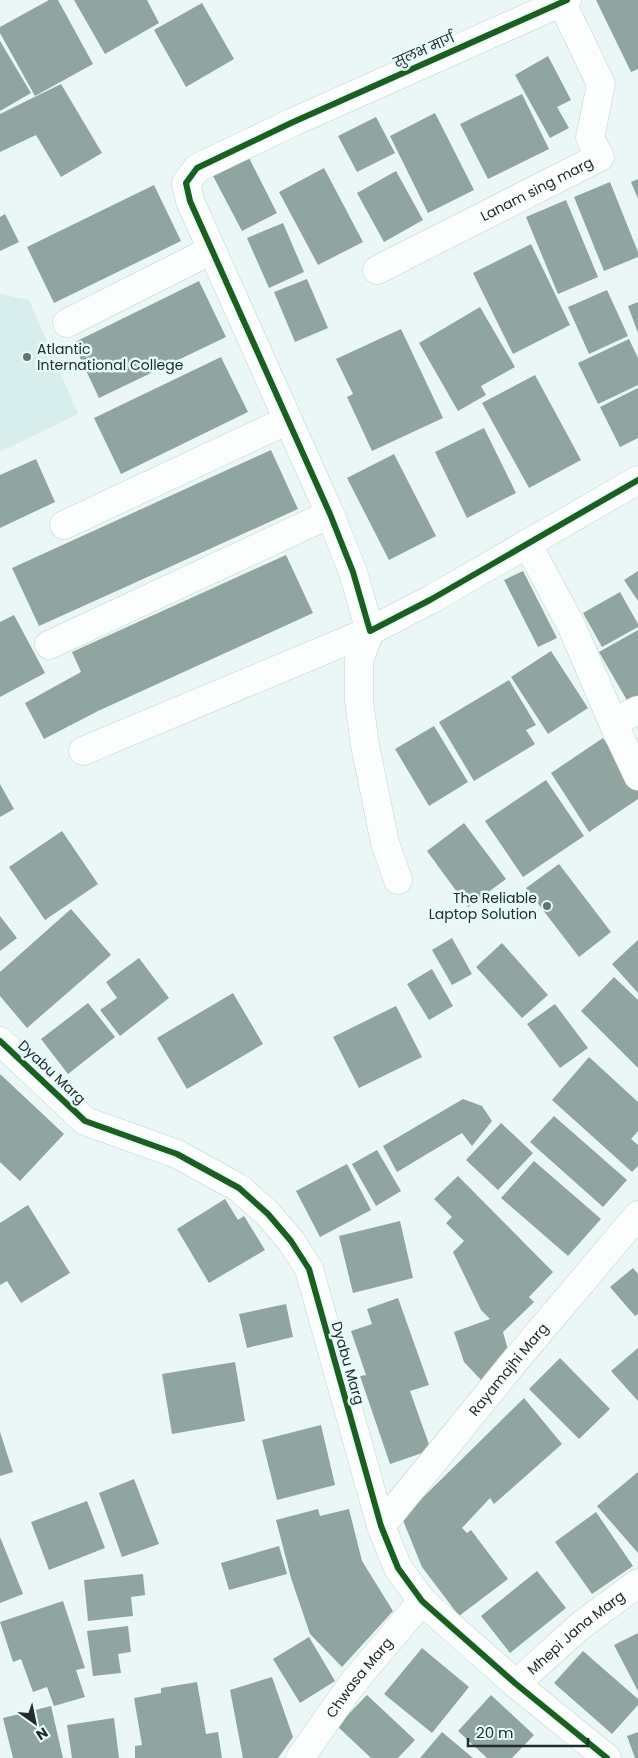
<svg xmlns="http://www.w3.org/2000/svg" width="638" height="1758" font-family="Poppins,'Noto Sans Devanagari',sans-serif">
<rect width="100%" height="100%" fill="#ebf7f6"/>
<path fill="#d7eeec" d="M0 294 29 300 78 414 0 452Z"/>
<path fill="#90a4a0" d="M49 0H58L93 64 35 96 0 33V27Z
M74 0H147L159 23 105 54Z
M596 0H638V69L631 72Z
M202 3 234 59 186 87 154 30Z
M0 41 31 93 0 111Z
M548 56 571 100 557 107 569 128 550 138 515 75Z
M61 84 102 153 61 177 36 135 0 152V114Z
M522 94 549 149 488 179 460 124Z
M435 113 474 190 428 213 390 136Z
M376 117 395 153 357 172 338 136Z
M249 158 277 213 242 231 213 176Z
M324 168 363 242 318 265 279 192Z
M396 171 423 220 384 242 357 193Z
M638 179V199L631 182Z
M610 182 638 252V257L604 271 574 197Z
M154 185 181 241 54 303 27 247Z
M566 200 598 277 558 294 526 217Z
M5 214 19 242 0 251V217Z
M283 223 304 272 269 288 247 238Z
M531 244 570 325 513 354 473 273Z
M307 279 328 328 295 342 274 292Z
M199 281 226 337 99 398 73 343Z
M607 290 628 336 589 354 568 307Z
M638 302V333L628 306Z
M480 307 515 367 481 386 486 395 458 411 419 343Z
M401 329 443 418 372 451 347 397 353 394 336 359Z
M629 339 638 358V385L598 404 578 363Z
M221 357 248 412 121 474 94 418Z
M535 375 581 460 529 488 482 403Z
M638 388V438L620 447 600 407Z
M484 428 516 493 467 518 435 452Z
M271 450 298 509 39 626 12 568Z
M394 454 436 536 389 560 347 478Z
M36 459 55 502 0 528V475Z
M286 555 313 613 98 711 44 739 25 703 81 672 72 652Z
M523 571 557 638 538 647 504 580Z
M638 571V601L624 580Z
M620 592 638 624V627L602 647 583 613Z
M14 615 45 673 0 697V622Z
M638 630V696L628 702 599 652Z
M551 651 588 708 548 734 511 677Z
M509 680 536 725 526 730 535 744 474 781 439 722Z
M434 726 468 782 429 806 395 749Z
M603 738 638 791V799L589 832 551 773Z
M546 780 584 836 523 877 485 821Z
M0 784 14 809 0 817Z
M464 823 506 879 468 907 427 851Z
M62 831 98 884 45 920 9 867Z
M559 864 611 932 579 957 526 888Z
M71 909 111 955 27 1028 0 996V972Z
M0 916 17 938 0 951Z
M452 938 472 974 452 985 432 950Z
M638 940V993L612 964Z
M502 943 548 995 522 1018 476 967Z
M139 958 169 998 120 1036 100 1010 117 998 106 982Z
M432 969 453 1006 429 1020 407 984Z
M614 977 638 1000V1068L581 1011Z
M233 993 263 1044 187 1089 157 1038Z
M88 1003 115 1037 68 1074 41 1039Z
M555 1004 588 1048 560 1068 527 1024Z
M396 1006 422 1057 359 1088 333 1037Z
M589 1057 638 1102V1131L631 1139 638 1145V1166L632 1172 552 1100Z
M0 1074 64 1134 20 1181 0 1162Z
M463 1099 482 1106 492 1121 472 1146 462 1133 397 1172 383 1146Z
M554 1116 627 1180 603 1207 530 1142Z
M501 1123 533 1153 498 1190 466 1160Z
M377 1150 401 1191 376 1206 352 1164Z
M534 1161 601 1219 568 1256 501 1198Z
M347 1164 371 1210 320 1237 296 1191Z
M458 1176 553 1272 529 1297 534 1302 503 1332 508 1350 481 1380 464 1362 454 1332 490 1319 481 1310 453 1252 464 1241 446 1223 452 1217 434 1199Z
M225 1199 238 1220 244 1216 265 1250 209 1283 177 1229Z
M28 1205 70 1273 21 1303 7 1281 0 1285V1223Z
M400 1221 413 1278 353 1293 339 1236Z
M633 1268 638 1274V1314L635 1316 610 1287Z
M398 1298 429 1385 410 1391 431 1450 390 1464 360 1376 366 1375 351 1331 372 1324 367 1309Z
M286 1304 293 1337 247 1348 239 1314Z
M638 1348V1401L611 1371Z
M560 1358 610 1409 579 1439 529 1389Z
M235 1362 245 1421 172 1434 162 1374Z
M524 1398 562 1444 494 1504 490 1498 462 1528 467 1533 471 1530 508 1579 459 1616 422 1567 402 1518Z
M321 1425 335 1485 277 1500 262 1440Z
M0 1432 13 1472 0 1476Z
M638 1472V1553L597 1506Z
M134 1479 159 1544 122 1557 99 1493Z
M87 1501 105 1548 49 1570 31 1522Z
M318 1509 320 1516 349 1509 362 1561 393 1611 342 1667 310 1634 291 1578 276 1520Z
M596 1512 633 1566 592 1594 555 1542Z
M0 1537 23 1594 0 1603Z
M279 1546 287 1574 229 1590 221 1563Z
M537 1571 566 1608 510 1653 481 1616Z
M143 1574 145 1595 131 1597 133 1616 88 1621 84 1580Z
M63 1601 85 1668 76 1670 85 1697 54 1706 47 1687 33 1692 21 1659 13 1662 0 1622Z
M128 1626 131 1652 118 1654 121 1673 93 1676 87 1631Z
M638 1633V1691L614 1645Z
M309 1637 335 1681 300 1703 273 1659Z
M422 1648 469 1687 432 1733 384 1694Z
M583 1651 638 1699V1705L612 1734 554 1683Z
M272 1677 293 1737 278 1758H243L230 1690Z
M197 1682 206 1734 218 1732 222 1758H135V1746L142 1745 134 1698 161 1693V1688Z
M367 1695 415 1740 398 1758H371L337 1726Z
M491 1695 534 1735 512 1758H487L458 1731Z
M51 1706 63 1758H13L3 1718Z
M114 1718 119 1758H72L67 1725Z
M442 1732 473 1758H420Z
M638 1732V1758H635L627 1736Z"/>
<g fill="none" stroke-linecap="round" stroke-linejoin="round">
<defs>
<g id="minor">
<path d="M567 0 291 123 197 168 186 183 190 201 330 514 353 572 370 631 430 600 638 480"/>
<path id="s1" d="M377 270 600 157 590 138 601 84 562 3"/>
<path d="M67 323 212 250"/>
<path d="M64 525 288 420"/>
<path d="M527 543 572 627 613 723 638 776"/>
<path d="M370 631 359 661V701L365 745 385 843 398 880"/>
<path d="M49 645 330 514"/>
<path d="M613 723 638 710"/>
<path d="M83 751 370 631"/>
<path d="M0 1041 85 1121 177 1154 239 1188 268 1214 291 1241 309 1269 381 1526 398 1568 422 1601 516 1684 607 1758"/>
<path id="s2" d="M381 1526 514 1362 638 1215"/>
<path id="s3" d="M516 1684 580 1626 638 1583"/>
<path id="s4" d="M300 1758 352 1684 422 1601"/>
</g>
</defs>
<use href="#minor" stroke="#c7d0d0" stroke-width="29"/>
<use href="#minor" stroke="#fcfefe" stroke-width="28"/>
<defs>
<path id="cycleway" d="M567 0 291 123 197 168 186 183 190 201 330 514 353 572 370 631 430 600 638 480
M0 1041 85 1121 177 1154 239 1188 268 1214 291 1241 309 1269 381 1526 398 1568 422 1601 516 1684 607 1758"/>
</defs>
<use href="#cycleway" stroke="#e6fcfb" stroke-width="9"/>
<use href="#cycleway" stroke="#1b5e20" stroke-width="6"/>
</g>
<g fill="#697272" stroke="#e6fcfb" stroke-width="2">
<circle cx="27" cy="357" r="5"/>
<circle cx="547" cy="906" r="5"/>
</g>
<g text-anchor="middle" stroke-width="5" stroke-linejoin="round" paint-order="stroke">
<g font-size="14" fill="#232b2b" stroke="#e6fcfb">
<text transform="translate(424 50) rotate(-24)" y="5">सुलभ मार्ग</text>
<text dy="5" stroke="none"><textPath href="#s1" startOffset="179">Lanam sing marg</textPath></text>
<text transform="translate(52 1072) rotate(43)" y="5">Dyabu Marg</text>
<text transform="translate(348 1363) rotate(74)" y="5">Dyabu Marg</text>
<text dy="5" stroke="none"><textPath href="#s2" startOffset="202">Rayamajhi Marg</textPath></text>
<text dy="5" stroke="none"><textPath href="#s3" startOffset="79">Mhepi Jana Marg</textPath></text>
<text dy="5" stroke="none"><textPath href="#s4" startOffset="100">Chwasa Marg</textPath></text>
</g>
<g font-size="14" fill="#232b2b" stroke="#e6fcfb" text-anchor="start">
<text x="37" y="354">Atlantic<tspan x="37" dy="16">International College</tspan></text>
<text x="537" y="903" text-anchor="end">The Reliable<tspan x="537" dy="16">Laptop Solution</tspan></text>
</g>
</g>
<g transform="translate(35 1723) rotate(147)" stroke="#e6fcfb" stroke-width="4" paint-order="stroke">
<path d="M0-4L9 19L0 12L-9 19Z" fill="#232b2b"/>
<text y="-8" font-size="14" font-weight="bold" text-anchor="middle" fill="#232b2b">N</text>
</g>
<path d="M468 1738v8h120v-8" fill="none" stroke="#232b2b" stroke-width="2.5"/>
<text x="476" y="1738" font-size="15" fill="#232b2b" stroke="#e6fcfb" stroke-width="4" paint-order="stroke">20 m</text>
</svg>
